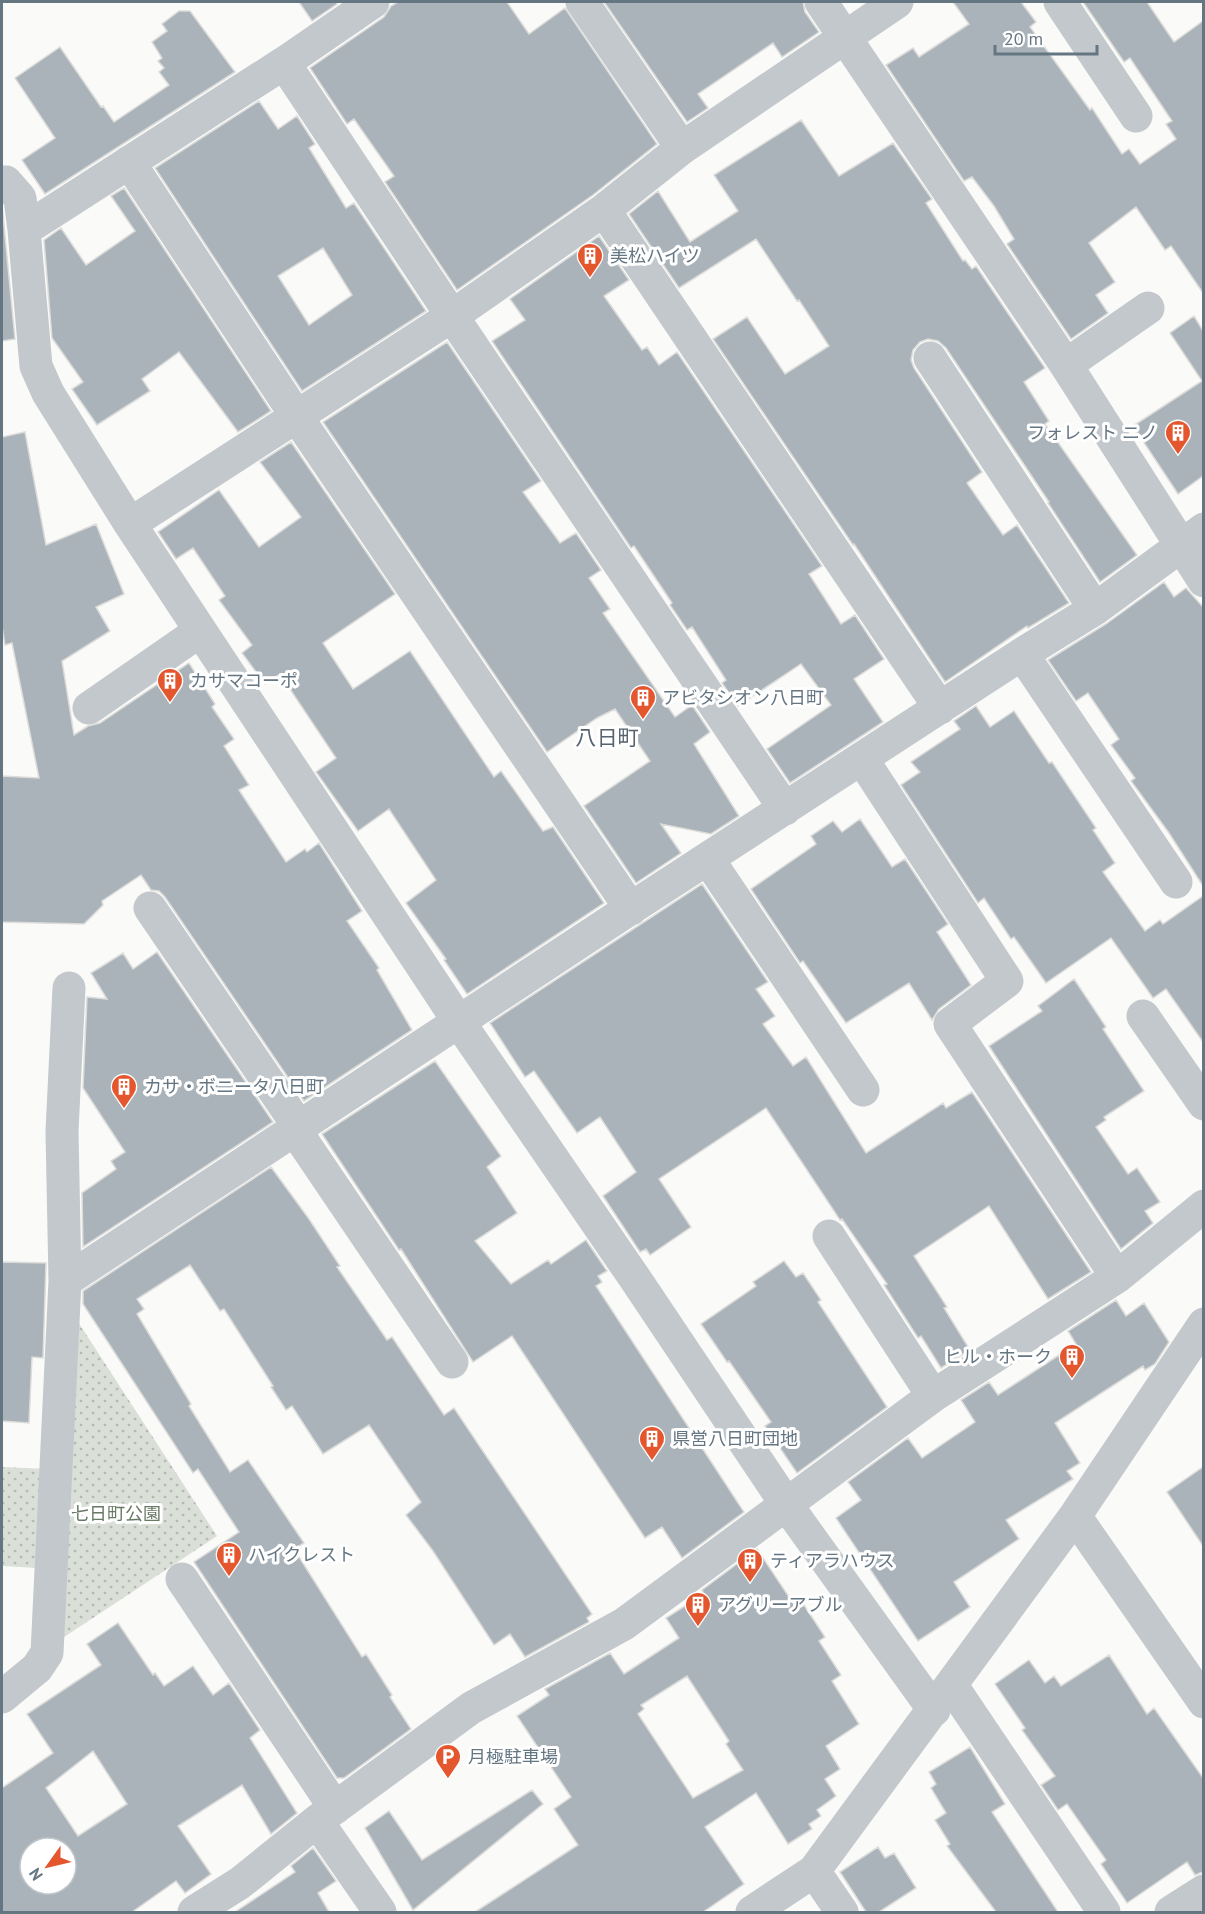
<svg xmlns="http://www.w3.org/2000/svg" width="1205" height="1914" font-family="'PT Sans','Noto Sans JP',sans-serif">
<defs>
<pattern id="park-dots" width="8" height="8" patternUnits="userSpaceOnUse" patternTransform="scale(1.5)"><rect width="8" height="8" fill="#dadfd7"/><path d="M2 2h.1M6 6h.1" fill="none" stroke="#b4b9b4" stroke-width="1.8" stroke-linecap="round"/></pattern>
</defs>
<rect width="100%" height="100%" fill="#fafaf8"/>
<path fill="url(#park-dots)" d="M69 1308 217 1536 52 1645 56 1569 2 1566V1467L47 1469Z"/>
<path fill="#aab3b9" stroke="#dcdcda" stroke-width="1.5" fill-rule="evenodd" d="M299 2H336L337 4 312 21Z
M398 2H507L529 34 565 8 657 144 593 195 457 290 385 182 394 176 354 119 347 124 310 68 384 17 391 6Z
M604 2H803L805 12 819 32 782 57 773 43 698 94 708 108 687 122Z
M953 2H1021L1036 22 1030 27 1090 110 1092 108 1122 154 1129 149 1140 164 1176 139 1166 124 1172 121 1130 58 1124 62 1083 2H1147L1174 42 1203 21V293L1171 246 1165 250 1136 207 1089 243 1115 282 1096 295 1108 313 1071 339 1007 244 1014 239 994 206 972 177 964 181 886 65 913 48 919 57 969 24Z
M179 11H190L235 72 45 194 22 160 55 138 15 78 60 47 101 107 103 106 114 122 169 85 159 72 164 68 158 61 162 58 152 42 167 31 162 24Z
M259 101 278 129 297 116 315 144 309 148 346 208 354 203 426 311 302 391 155 168ZM323 248 352 295 309 325 278 276Z
M801 120 839 176 893 143 932 199 926 203 963 261 965 260 972 269 976 266 1045 368 1024 382 1049 421 1045 424 1137 555 1100 582 1048 503 1049 502 946 348 938 341 928 339 920 342 913 350 911 360 914 368 982 472 967 483 1003 535 1017 525 1069 603 1028 628 1027 626 945 682 854 544 853 545 713 339 747 317 785 374 829 346 799 300 797 301 756 239 679 288 629 214 658 191 690 242 738 211 714 175Z
M124 188 271 411 238 432 179 352 142 379 150 391 97 425 72 389 83 382 52 338 44 240 61 228 86 265 135 231 111 196Z
M2 205 15 339 2 341Z
M599 236 629 280 604 296 642 350 647 347 659 365 677 352 822 566 809 574 841 624 855 615 884 659 854 679 883 722 790 783 767 749 831 705 801 664 738 706 722 683 726 680 692 627 687 630 670 605 672 603 634 546 631 548 492 341 525 320 510 299Z
M1194 316 1203 331V476L1178 494 1133 426 1202 381 1170 333Z
M447 342 541 481 523 492 560 543 576 533 601 570 589 578 610 609 603 613 675 717 692 705 710 732 694 744 739 816 711 834 661 824 681 853 636 883 584 806 650 761 615 709 597 718 547 752 323 422Z
M25 432 46 545 96 524 124 594 96 607 110 631 62 661 74 735 88 726 100 723 189 663 215 704 212 707 234 739 224 746 249 785 239 790 286 862 305 849 307 852 319 843 362 911 347 921 379 968 377 970 412 1030 304 1101 165 897 159 891 151 890 141 875 102 901 103 905 84 924 2 922V776L39 778 12 643 5 645 2 626V437Z
M291 442 395 594 323 643 353 689 410 651 494 777 501 771 543 831 553 827 604 903 467 994 444 960 446 959 406 903 436 880 389 809 358 831 316 772 336 758 280 674 265 684 242 653 252 645 219 600 225 596 193 548 176 559 158 532 219 490 259 547 301 517 260 462Z
M1164 582 1174 597 1186 588 1203 607V886L1169 833 1131 781 1135 778 1111 745 1119 739 1088 693 1076 701 1048 660 1106 624Z
M976 706 990 727 1014 711 1049 763 1052 762 1096 828 1093 830 1115 863 1103 872 1145 931 1160 920 1163 924 1203 896V1042L1166 989 1153 998 1111 938 1046 983 1014 937 1011 939 984 898 978 903 901 785 920 772 911 762 960 729 954 721Z
M860 819 892 867 905 859 948 924 937 932 971 985 939 1009 932 1020 909 983 846 1023 803 961 800 963 751 889 816 844 811 836 833 821 842 832Z
M702 884 768 982 756 989 775 1016 763 1024 793 1066 806 1057 866 1153 943 1103 946 1108 972 1092 1091 1272 1048 1299 989 1206 914 1256 947 1307 944 1308 970 1350 941 1368 921 1336 918 1338 884 1285 887 1284 842 1219 840 1220 766 1108 659 1179 691 1227 650 1255 646 1249 640 1252 603 1196 636 1172 600 1117 577 1133 534 1071 525 1077 490 1023Z
M157 952 273 1122 83 1247 82 1193 116 1169 111 1161 125 1152 83 1088 87 997 107 999 91 973 123 953 133 969Z
M1074 979 1106 1027 1103 1029 1144 1091 1104 1117 1106 1120 1096 1127 1128 1174 1137 1168 1160 1202 1145 1211 1153 1223 1121 1249 989 1046 1042 1011 1038 1006Z
M435 1061 501 1156 487 1167 517 1213 475 1241 511 1284 548 1260 551 1264 586 1240 607 1271 598 1276 602 1282 596 1286 744 1512 682 1558 662 1527 645 1538 512 1336 473 1362 401 1249 399 1250 322 1134Z
M271 1167 309 1219 340 1266 337 1267 387 1340 392 1337 444 1415 454 1408 592 1614 587 1618 589 1622 525 1657 510 1634 494 1645 433 1551 406 1515 421 1502 369 1425 323 1454 292 1406 286 1410 271 1387 273 1386 224 1309 220 1311 190 1265 137 1299 144 1309 137 1314 191 1404 189 1406 230 1472 248 1460 304 1543 294 1549 362 1657 366 1654 392 1695 390 1697 411 1729 344 1778H337L194 1562 239 1532 198 1469 193 1473 83 1304V1291Z
M784 1261 796 1277 803 1273 821 1300 818 1302 887 1407 797 1473 765 1426 771 1422 729 1361 727 1362 701 1324 756 1286 753 1282Z
M2 1262 46 1263 43 1358 32 1357 29 1423 2 1421Z
M1116 1300 1126 1316 1144 1303 1169 1342 1155 1364 1145 1370 1143 1366 1055 1423 1080 1463 1067 1471 1073 1479 1006 1520 1019 1539 954 1582 970 1607 918 1641 836 1518 861 1500 848 1482 908 1438 922 1458 975 1422 961 1400 989 1382 998 1395 1076 1344 1068 1331Z
M1203 1467V1546L1167 1492Z
M757 1549 797 1609 804 1605 825 1637 819 1641 841 1675 832 1681 859 1724 826 1746 840 1769 825 1779 836 1796 817 1810 821 1816 809 1824 812 1829 788 1844 756 1793 705 1827 744 1884 703 1912H475L578 1845 554 1809 571 1797 517 1716 549 1695 545 1689 610 1653 624 1674 679 1638 666 1618 704 1594 702 1590ZM687 1676 729 1741 726 1744 743 1770 693 1798 638 1714 644 1709 641 1705Z
M118 1623 153 1675 155 1673 164 1686 193 1666 213 1695 229 1683 260 1730 250 1738 297 1813 271 1834 242 1785 178 1826 211 1874 185 1893 176 1881 132 1912H2V1788L53 1753 27 1714 101 1665 87 1644ZM93 1751 127 1804 78 1836 46 1788ZM30 1848H66V1884H30Z
M1109 1655 1147 1714 1154 1708 1203 1778V1872L1195 1875 1187 1862 1127 1903 1101 1864 1106 1860 1067 1804 1058 1810 1041 1785 1055 1776 1022 1730 1025 1728 995 1684 1029 1660 1045 1683 1054 1676 1061 1686Z
M970 1747 1005 1804 992 1812 1058 1912H996L947 1846 950 1844 935 1820 946 1813 931 1788 936 1784 929 1772Z
M532 1790 543 1804 413 1910 365 1828 389 1811 422 1860Z
M878 1847 885 1858 894 1853 916 1888 879 1912H866L840 1872Z
M313 1848 336 1881 318 1893 329 1912H235L295 1872 291 1866Z"/>
<g fill="none" stroke-linecap="round" stroke-linejoin="round">
<path stroke="#c3c8cc" stroke-width="33" d="M582 2 682 148
M821 2 1066 365 1204 581
M1060 2 1136 116
M284 63 452 316 785 809
M129 162 297 417 631 909
M2 182H6L20 198 24 230 284 63 373 2
M604 210 940 708
M24 230 36 366 48 393 130 524 459 1022 634 1277 786 1504 934 1710
M930 358 1095 609
M1066 365 1148 308
M130 524 452 316 604 210 682 148 897 2
M1022 654 1176 882
M89 708 200 631
M862 759 1007 981 950 1024 1117 1277
M708 859 863 1090
M150 908 299 1127
M1143 1016 1204 1104
M295 1130 452 1362
M829 1236 933 1396
M65 1281 619 916 1022 654 1095 609 1204 529
M1075 1516 1204 1702
M182 1579 335 1808
M952 1686 1104 1912
M2 1697 37 1668 47 1653 65 1281 62 1131 69 988
M317 1821 380 1912
M814 1871 842 1912
M194 1912 240 1883 317 1821 471 1708 624 1624 933 1396 1117 1277 1204 1206
M752 1912 814 1871 1075 1516 1204 1324
M1171 1912 1204 1891"/>
</g>
<defs>
<symbol id="building-pin" viewBox="-11 -11 22 30"><path d="M0 17L-7.5 6A9.5 9.5 0 1 1 7.5 6Z" fill="#e4572e" stroke="#fff"/><path d="M-4-6H4V6H1V3H-1V6H-4ZM-2.5-4.3h1.7v1.8h-1.7ZM.8-4.3h1.7v1.8H.8ZM-2.5-1h1.7V.8h-1.7ZM.8-1h1.7V.8H.8Z" fill="#fff"/></symbol>
<symbol id="parking-pin" viewBox="-11 -11 22 30"><path d="M0 17L-7.5 6A9.5 9.5 0 1 1 7.5 6Z" fill="#e4572e" stroke="#fff"/><path d="M-3.5-5.5H1a3.5 3.5 0 0 1 0 7H-1V5.5H-3.5ZM-1-3.4V-.6H.8a1.4 1.4 0 0 0 0-2.8Z" fill="#fff"/></symbol>
</defs>
<g fill-rule="evenodd">
<use href="#building-pin" x="575" y="241" width="30" height="40"/>
<use href="#building-pin" x="1163" y="418" width="30" height="40"/>
<use href="#building-pin" x="155" y="666" width="30" height="40"/>
<use href="#building-pin" x="628" y="683" width="30" height="40"/>
<use href="#building-pin" x="109" y="1072" width="30" height="40"/>
<use href="#building-pin" x="1057" y="1342" width="30" height="40"/>
<use href="#building-pin" x="637" y="1424" width="30" height="40"/>
<use href="#building-pin" x="214" y="1540" width="30" height="40"/>
<use href="#building-pin" x="735" y="1546" width="30" height="40"/>
<use href="#building-pin" x="683" y="1590" width="30" height="40"/>
<use href="#parking-pin" x="433" y="1742" width="30" height="40"/>
</g>
<g text-anchor="middle" stroke-width="6" stroke-linejoin="round" paint-order="stroke">
<g font-size="18" fill="#657683" stroke="#fff" text-anchor="start">
<text x="610" y="262">美松ハイツ</text>
<text x="1158" y="439" text-anchor="end">フォレスト ニノ</text>
<text x="190" y="687">カサマコーポ</text>
<text x="662" y="704">アビタシオン八日町</text>
<text x="144" y="1093">カサ・ボニータ八日町</text>
<text x="1052" y="1363" text-anchor="end">ヒル・ホーク</text>
<text x="672" y="1445">県営八日町団地</text>
<text x="248" y="1561">ハイクレスト</text>
<text x="770" y="1567">ティアラハウス</text>
<text x="718" y="1611">アグリーアブル</text>
<text x="468" y="1763">月極駐車場</text>
</g>
<g font-size="18" fill="#687a64" stroke="#fff">
<text x="116" y="1520">七日町公園</text>
</g>
<g font-size="21" fill="#57646e" stroke="#fff">
<text x="607" y="745">八日町</text>
</g>
</g>
<rect width="1205" height="1914" fill="none" stroke="#657683" stroke-width="6"/>
<g transform="translate(48 1866) rotate(236)"><circle r="28" fill="#ffffff" stroke="#c1c8cd" stroke-width="1.5"/>
<path d="M0-4.5L10 22L0 15L-10 22Z" fill="#e4572e"/>
<text y="-9" font-size="16" font-weight="bold" text-anchor="middle" fill="#657683">N</text>
</g>
<path d="M995 45v9h102v-9" fill="none" stroke="#657683" stroke-width="3"/>
<text x="1004" y="45" font-size="18" fill="#657683" stroke="#ffffff" stroke-width="4.5" paint-order="stroke">20 m</text>
</svg>
